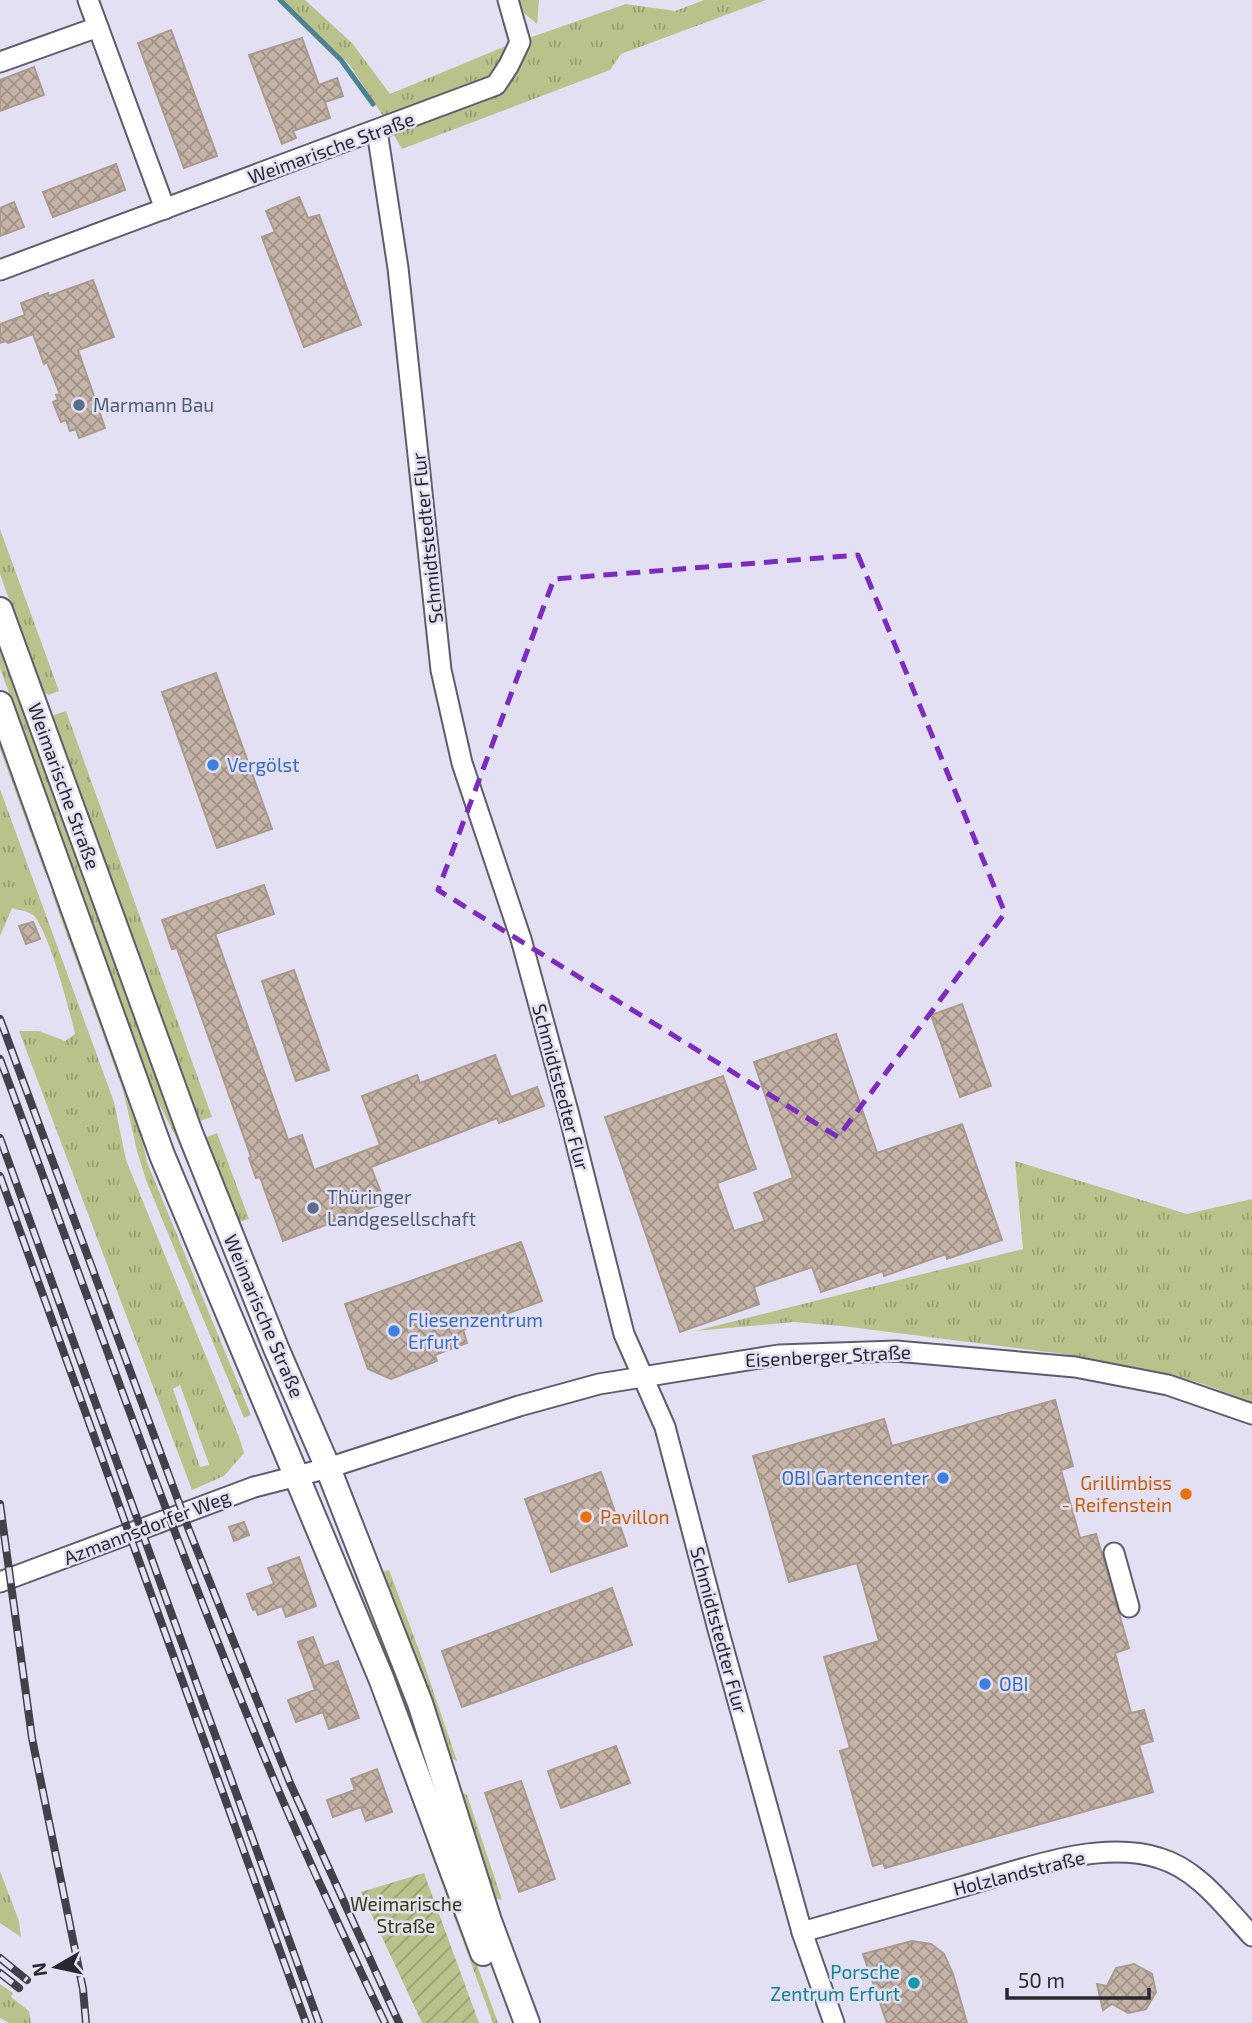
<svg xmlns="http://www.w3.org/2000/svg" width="1252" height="2023" font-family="'Exo 2',sans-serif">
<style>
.grass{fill:url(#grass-tufts);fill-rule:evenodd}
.garden{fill:url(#garden-furrows)}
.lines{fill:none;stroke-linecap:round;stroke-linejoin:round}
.stream{stroke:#4a8492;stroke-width:5}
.building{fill:url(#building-cross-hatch);stroke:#aa9a8d;stroke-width:2}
.minor-casing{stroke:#605c6d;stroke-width:23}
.major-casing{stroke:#605c6d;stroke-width:28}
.minor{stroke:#fff;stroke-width:19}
.major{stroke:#fff;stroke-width:24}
.rail-casing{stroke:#424049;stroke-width:8}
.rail{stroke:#e4e0f4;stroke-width:5;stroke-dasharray:16;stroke-linecap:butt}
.marked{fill:none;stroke:#7b2cbf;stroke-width:5;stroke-dasharray:14 9;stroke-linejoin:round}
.service-dot{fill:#5c6f8a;stroke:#e4e0f4;stroke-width:2.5}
.shop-dot{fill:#3f7fe0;stroke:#e4e0f4;stroke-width:2.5}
.food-dot{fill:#e8710a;stroke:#e4e0f4;stroke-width:2.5}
.culture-dot{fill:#0f9aa8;stroke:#e4e0f4;stroke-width:2.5}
.labels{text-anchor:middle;stroke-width:5;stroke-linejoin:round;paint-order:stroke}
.street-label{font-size:19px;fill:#29282f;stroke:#e4e0f4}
.service-label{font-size:19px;fill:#4e5e75;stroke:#e4e0f4;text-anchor:start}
.shop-label{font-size:19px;fill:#366cbe;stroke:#e4e0f4;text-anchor:start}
.food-label{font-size:19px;fill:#c56008;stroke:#e4e0f4;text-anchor:end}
.park-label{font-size:19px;fill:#373c09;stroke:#e4e0f4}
.culture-label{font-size:19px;fill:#0d838f;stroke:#e4e0f4;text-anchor:end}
</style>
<defs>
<pattern id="grass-tufts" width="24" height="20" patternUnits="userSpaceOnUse" patternTransform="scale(1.75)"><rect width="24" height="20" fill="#bac28b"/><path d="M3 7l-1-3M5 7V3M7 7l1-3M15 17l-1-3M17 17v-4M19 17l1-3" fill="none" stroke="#979e72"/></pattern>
<pattern id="garden-furrows" width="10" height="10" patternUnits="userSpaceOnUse" patternTransform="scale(1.75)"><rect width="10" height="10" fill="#bac28b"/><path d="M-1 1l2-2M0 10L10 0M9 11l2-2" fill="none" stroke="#979e72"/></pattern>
<pattern id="building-cross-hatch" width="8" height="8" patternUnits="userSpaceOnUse" patternTransform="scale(1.75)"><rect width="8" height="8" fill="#c4b3a6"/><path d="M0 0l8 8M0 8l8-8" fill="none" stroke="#9f9288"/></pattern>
</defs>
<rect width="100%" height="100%" fill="#e4e0f4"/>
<g class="grass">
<path d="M278,0H305L352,43L390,94L506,46L626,4L675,11L704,0H766L621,54L610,70L402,149L383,116L349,64Z"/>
<path d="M518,0H539L537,24L524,13Z"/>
<path d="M0,529L59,691L49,695L42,691L0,574Z"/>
<path d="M0,635L290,1403L287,1405L177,1139L151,1088L0,668Z"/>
<path d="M66,711L212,1117L197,1122L52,720L54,715Z"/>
<path d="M0,728L52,871L45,873L0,749Z"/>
<path d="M0,789L114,1102L126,1160L239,1437L244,1453L224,1476L192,1490L19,1031H39L65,1041L75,1034C70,1012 48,928 33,915C28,911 18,910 12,908L0,936ZM180,1385L209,1464V1465L200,1467L173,1389Z"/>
<path d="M58,889L136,1112L147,1162L251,1415L244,1418L146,1180L137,1151L123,1090L51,891Z"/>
<path d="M217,1133L249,1219L239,1222L231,1208L202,1139Z"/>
<path d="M1015,1161L1187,1214L1252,1199V1402L1203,1384L1157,1372L1064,1354L842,1326L794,1322L695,1331L1023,1249Z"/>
<path d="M348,1563L415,1720L435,1781L431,1783L344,1565Z"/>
<path d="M389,1570L422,1658L457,1761L447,1756L382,1572Z"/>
<path d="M458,1791L467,1795L502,1900L493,1898Z"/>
<path d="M427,1843L434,1846L498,2023H493Z"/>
<path d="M0,1871L19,1921L21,1937L0,1923Z"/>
<path d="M0,1984L13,1993L11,1997L29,2011L31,2023H9L0,2018Z"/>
</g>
<path class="garden" d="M424,1873L479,2023H422L361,1892Z"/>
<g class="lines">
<path class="stream" d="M280,0L341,60L373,104"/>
</g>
<g class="building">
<path d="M171,30L217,156L184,168L138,43Z"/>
<path d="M302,38L319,85L337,78L343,96L325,102L330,118L293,131L296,138L282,144L249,55Z"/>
<path d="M34,67L44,95L0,111V80Z"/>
<path d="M116,164L125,190L53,217L43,192Z"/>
<path d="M299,197L308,218L319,215L361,325L304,347L262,237L275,232L266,211Z"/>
<path d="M14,202L24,227L0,236V208Z"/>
<path d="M93,280L114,337L78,350L105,428L79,438L76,429L70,431L66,420L61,422L53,402L58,400L56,395L60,394L47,362L44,364L33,334L8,343L6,341L0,343V324L25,315L21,303L48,293L49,296Z"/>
<path d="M216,673L272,829L217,848L162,692Z"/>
<path d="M264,885L274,914L215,934L288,1140L302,1135L314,1170L380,1145L362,1096L417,1075L420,1083L495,1055L511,1097L537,1087L544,1106L499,1123L497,1118L371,1167L385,1203L283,1241L260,1177L256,1178L249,1158L251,1157L177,948L172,949L162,920Z"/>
<path d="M33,922L40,939L26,944L19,926Z"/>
<path d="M294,970L329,1070L296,1081L262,981Z"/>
<path d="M962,1004L991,1086L960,1097L931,1015Z"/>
<path d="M836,1034L877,1153L962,1124L1002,1240L947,1259L946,1254L884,1276L883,1271L821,1292L812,1267L754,1287L759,1304L680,1332L605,1117L723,1076L756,1169L717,1183L734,1231L765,1221L754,1193L793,1178L754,1062Z"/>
<path d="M521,1242L542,1301L463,1330L467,1343L435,1355L437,1361L391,1379L368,1369L345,1304Z"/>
<path d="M1055,1400L1073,1466L1061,1470L1080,1538L1096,1534L1129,1648L1115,1653L1131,1713L1144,1710L1153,1741L1139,1745L1153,1792L885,1868L883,1863L873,1866L840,1751L850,1748L824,1657L879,1641L857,1563L789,1582L753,1456L884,1419L892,1446Z"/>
<path d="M601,1472L627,1546L551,1572L525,1499Z"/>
<path d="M244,1522L249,1535L234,1541L229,1527Z"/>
<path d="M299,1557L316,1606L286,1617L282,1606L258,1615L256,1609L253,1610L247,1594L274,1584L268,1568Z"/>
<path d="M612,1588L632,1645L462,1707L442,1651Z"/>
<path d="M313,1637L324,1666L338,1661L359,1718L329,1729L323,1712L296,1722L288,1700L315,1690L298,1642Z"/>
<path d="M616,1746L630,1783L561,1808L548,1771Z"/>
<path d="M377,1769L392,1812L366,1821L361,1807L333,1817L327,1800L355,1790L351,1779Z"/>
<path d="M521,1781L555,1879L519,1892L485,1793Z"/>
<path d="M912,1941L931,1944L944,1954L953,1974L967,2023H887L863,1954Z"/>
<path d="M1134,1964L1152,1974L1156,1992L1146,2009L1128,2013L1112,2004L1103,2010L1097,1984L1107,1986L1116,1968Z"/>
</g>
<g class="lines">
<defs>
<g id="minor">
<path d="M88,0L165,209"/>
<path d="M0,62L98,27"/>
<path d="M377,131L398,268L441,670L462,763L521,939L569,1115L624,1334L665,1427L718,1629L802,1932L834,2023"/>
<path d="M0,270L496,85L509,65L520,42L508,0"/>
<path d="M1114,1553L1129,1607"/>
<path d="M0,1582L254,1487L328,1468L519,1406L599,1384L779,1355L896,1351L1075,1367L1168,1385L1252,1414"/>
<path d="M802,1932C855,1917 908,1902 961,1887C1021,1870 1098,1839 1159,1858C1198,1869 1226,1908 1252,1936"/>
</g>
<g id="major">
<path d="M0,610L190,1133L276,1348L328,1468L420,1703L489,1921L527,2023"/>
<path d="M0,704L162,1155L381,1678L483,1953"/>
</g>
</defs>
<use href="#minor" class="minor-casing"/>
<use href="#major" class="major-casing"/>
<use href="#minor" class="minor"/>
<use href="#major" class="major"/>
<defs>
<g id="rail">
<path d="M0,1019L189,1530L290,1783L399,2023"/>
<path d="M0,1059C90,1302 176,1548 277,1787C311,1867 348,1945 385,2023"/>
<path d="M0,1138L319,2023"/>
<path d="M0,1176L306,2023"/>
<path d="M0,1504L32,1738L83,1989L86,2023"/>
<path d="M0,1958L27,1980"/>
<path d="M0,1973L19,1988"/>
</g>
</defs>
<use href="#rail" class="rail-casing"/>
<use href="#rail" class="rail"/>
</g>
<path class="marked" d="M858,555L1005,913L838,1137L438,890L554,579Z"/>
<g class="service-dot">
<circle cx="79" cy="405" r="7"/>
<circle cx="313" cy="1208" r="7"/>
</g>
<g class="shop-dot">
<circle cx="213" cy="765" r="7"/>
<circle cx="394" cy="1331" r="7"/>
<circle cx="943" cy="1478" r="7"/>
<circle cx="985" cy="1684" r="7"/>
</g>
<g class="food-dot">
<circle cx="1186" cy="1494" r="7"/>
<circle cx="586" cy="1517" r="7"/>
</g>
<circle class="culture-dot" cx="914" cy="1983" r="7"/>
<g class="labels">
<g class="street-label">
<text transform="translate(331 148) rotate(-20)" y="7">Weimarische Straße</text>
<text transform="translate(427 538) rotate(-96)" y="7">Schmidtstedter Flur</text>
<text transform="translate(64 786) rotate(70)" y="7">Weimarische Straße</text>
<text transform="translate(561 1087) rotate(75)" y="7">Schmidtstedter Flur</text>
<text transform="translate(264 1316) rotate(67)" y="7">Weimarische Straße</text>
<text transform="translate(828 1356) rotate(-3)" y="7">Eisenberger Straße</text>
<text transform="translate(147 1527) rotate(-21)" y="7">Azmannsdorfer Weg</text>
<text transform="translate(719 1630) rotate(75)" y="7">Schmidtstedter Flur</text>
<text transform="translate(1019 1873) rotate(-14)" y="7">Holzlandstraße</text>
</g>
<g class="service-label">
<text x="93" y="412">Marmann Bau</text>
<text x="327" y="1204">Thüringer<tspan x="327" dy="22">Landgesellschaft</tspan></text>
</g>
<g class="shop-label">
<text x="227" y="772">Vergölst</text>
<text x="408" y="1327">Fliesenzentrum<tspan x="408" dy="22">Erfurt</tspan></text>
<text x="929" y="1485" text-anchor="end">OBI Gartencenter</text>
<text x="999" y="1691">OBI</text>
</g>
<g class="food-label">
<text x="1172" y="1490">Grillimbiss<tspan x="1172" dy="22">- Reifenstein</tspan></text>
<text x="600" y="1524" text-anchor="start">Pavillon</text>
</g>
<g class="park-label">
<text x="406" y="1911">Weimarische<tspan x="406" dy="22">Straße</tspan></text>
</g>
<g class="culture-label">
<text x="900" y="1979">Porsche<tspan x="900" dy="22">Zentrum Erfurt</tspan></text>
</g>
</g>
<g transform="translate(56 1967) rotate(261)" stroke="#e4e0f4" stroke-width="5" paint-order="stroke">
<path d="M0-5L12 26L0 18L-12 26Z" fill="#29282f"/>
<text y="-10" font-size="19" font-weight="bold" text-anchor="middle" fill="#29282f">N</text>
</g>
<path d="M1007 1988v10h142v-10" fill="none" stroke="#29282f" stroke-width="3.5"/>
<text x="1018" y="1988" font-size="21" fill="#29282f" stroke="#e4e0f4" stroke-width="5" paint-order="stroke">50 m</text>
</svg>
